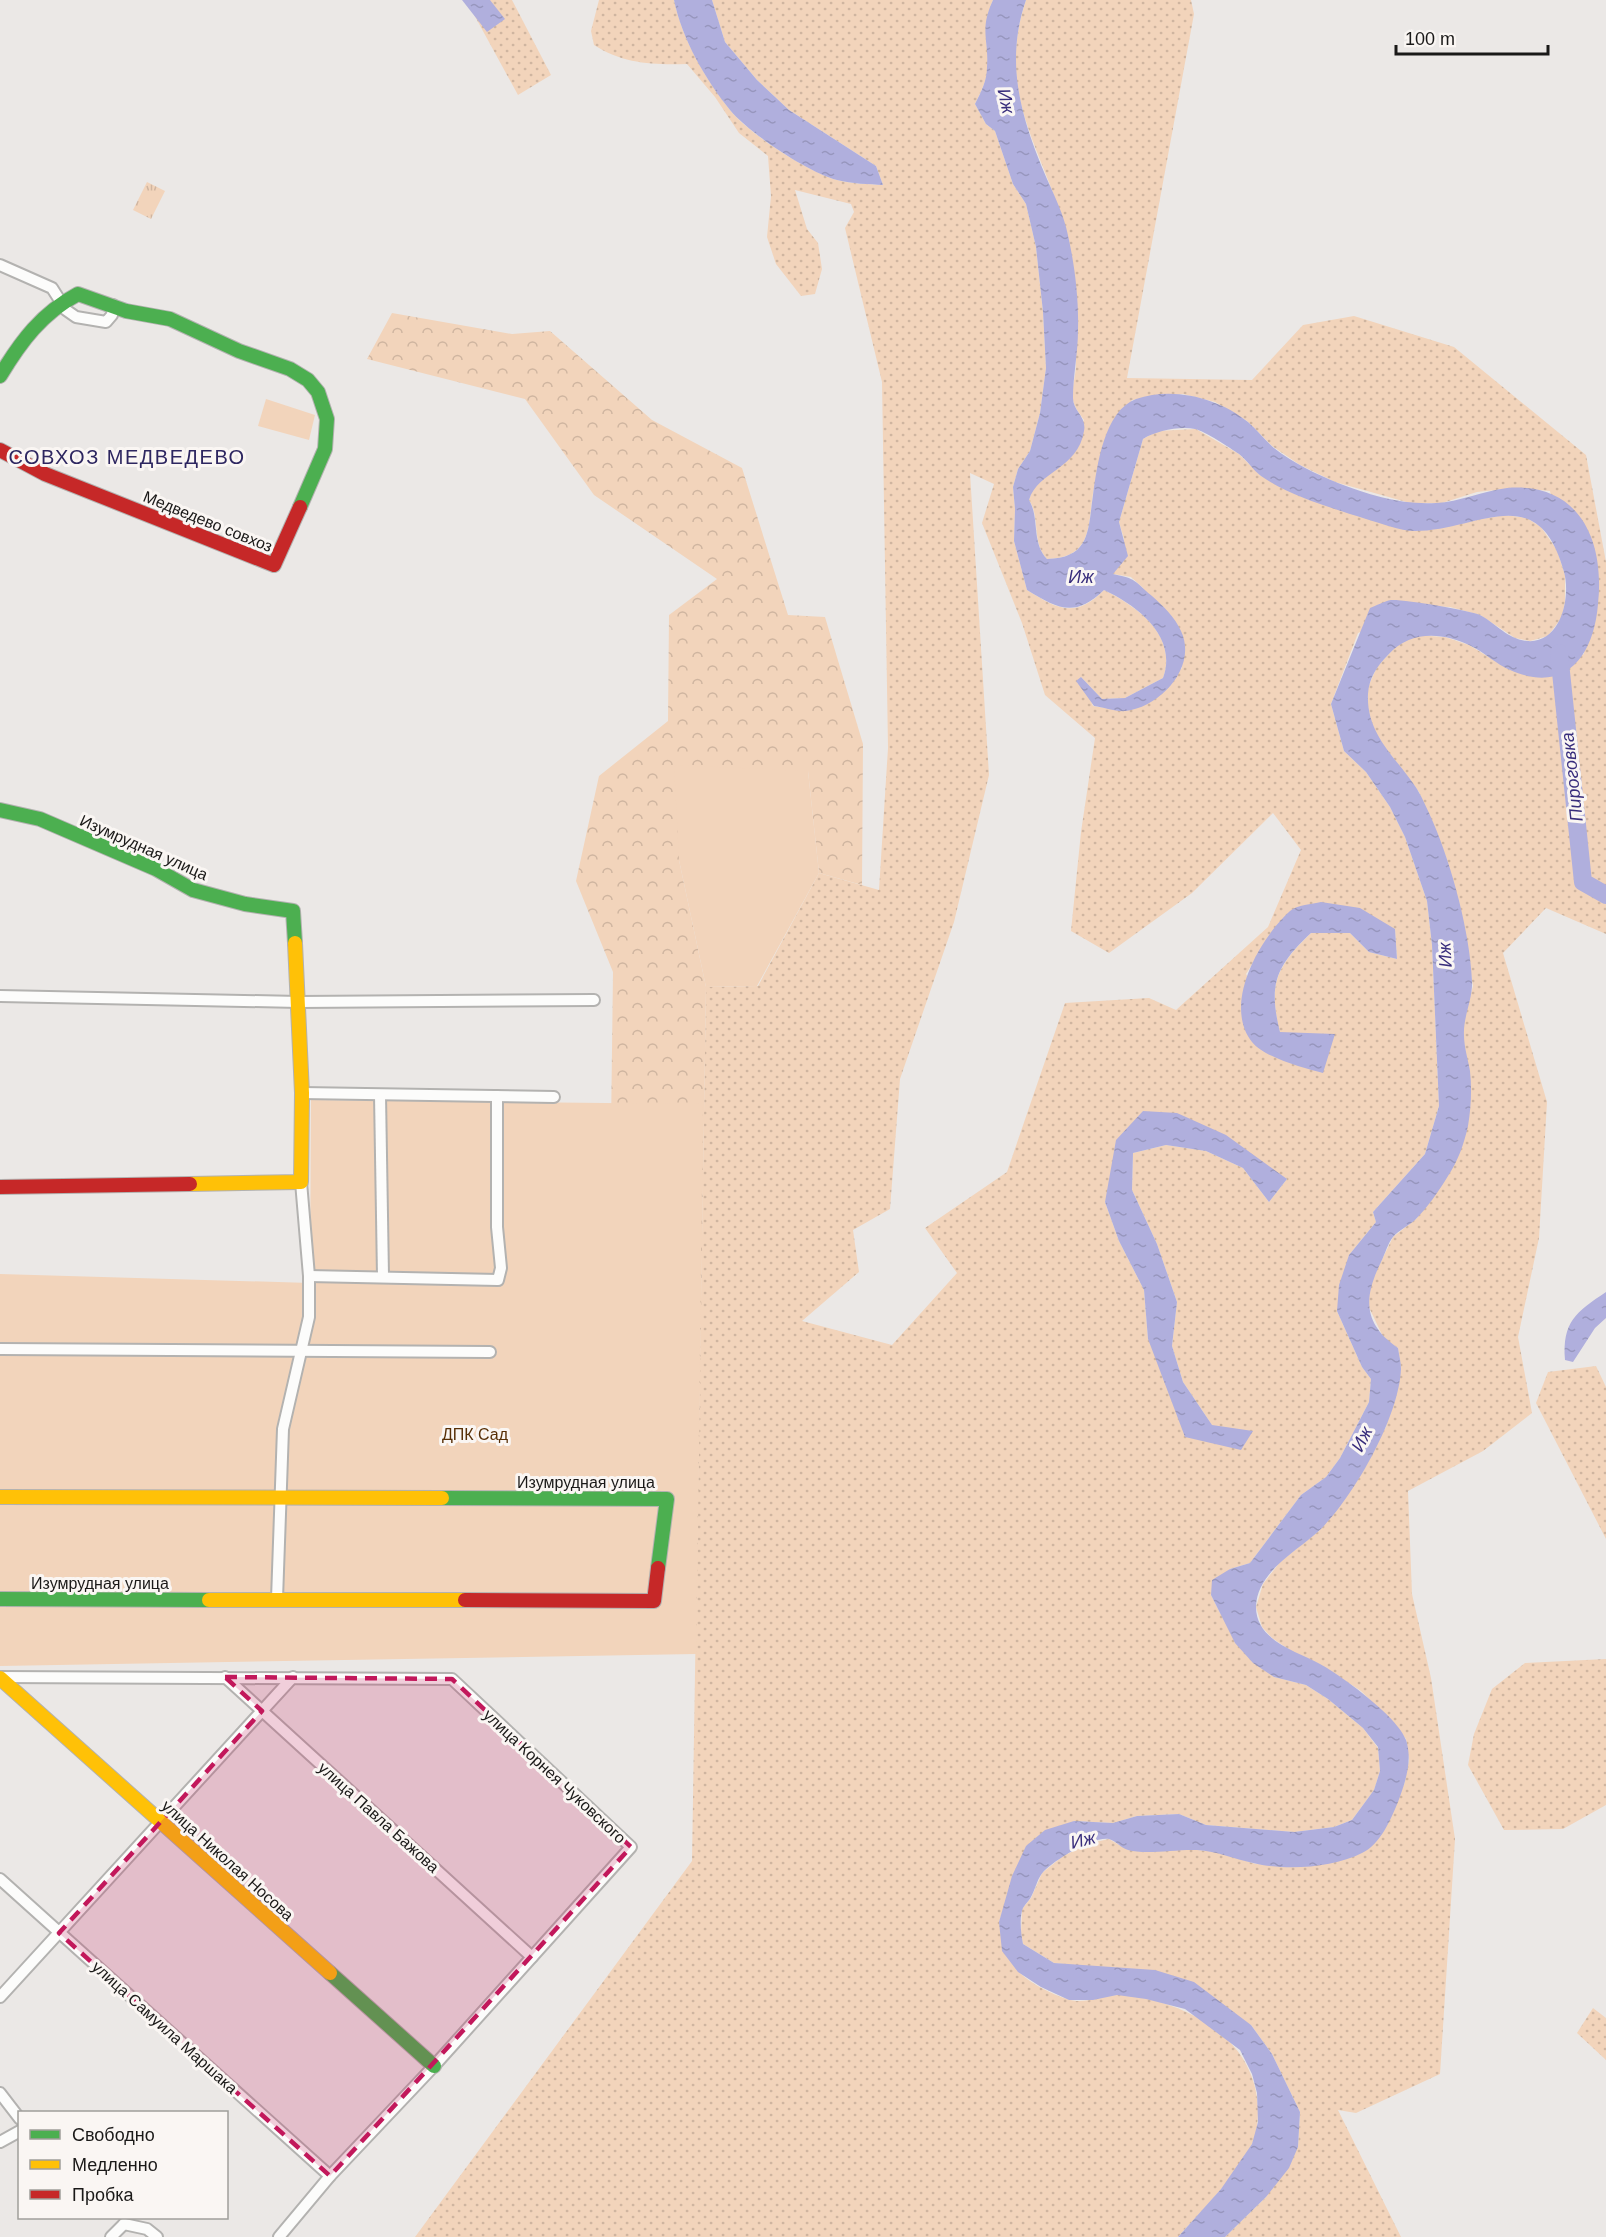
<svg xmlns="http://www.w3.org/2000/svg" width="1606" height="2237" font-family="Arial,sans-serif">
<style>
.grass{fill:url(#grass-dots);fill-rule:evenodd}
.forest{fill:url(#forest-crowns)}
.park{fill:url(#park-tufts)}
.garden{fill:#f2d4bb}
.water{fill:url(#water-ripples)}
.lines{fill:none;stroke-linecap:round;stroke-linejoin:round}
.river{stroke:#b0afdd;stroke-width:18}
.street-casing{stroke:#b3b2b0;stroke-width:14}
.fast-casing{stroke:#b3b2b0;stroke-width:16}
.slow-casing{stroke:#b3b2b0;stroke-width:16}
.jam-casing{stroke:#b3b2b0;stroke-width:16}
.street{stroke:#fcfcfb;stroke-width:10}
.fast{stroke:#4caf50;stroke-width:14}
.slow{stroke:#ffc107;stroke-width:14}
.jam{stroke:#c62828;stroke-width:14}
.marked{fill:#c2185b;fill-opacity:0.2;stroke:#c2185b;stroke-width:4.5;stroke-dasharray:12 8;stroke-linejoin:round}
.labels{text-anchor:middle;stroke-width:6;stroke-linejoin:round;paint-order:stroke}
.street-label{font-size:16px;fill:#1a1918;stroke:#faf6f3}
.park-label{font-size:16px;fill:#572f06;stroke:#faf6f3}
.water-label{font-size:18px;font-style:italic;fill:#382d7c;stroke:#faf6f3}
.quarter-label{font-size:20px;letter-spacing:1.5px;fill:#2d2660;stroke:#faf6f3}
</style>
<defs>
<pattern id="grass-dots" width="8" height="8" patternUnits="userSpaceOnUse" patternTransform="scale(1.5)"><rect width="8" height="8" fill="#f2d4bb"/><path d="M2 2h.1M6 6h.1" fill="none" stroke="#cfb5a0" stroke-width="1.8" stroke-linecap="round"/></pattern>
<pattern id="forest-crowns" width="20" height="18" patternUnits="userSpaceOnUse" patternTransform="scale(1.5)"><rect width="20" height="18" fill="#f2d4bb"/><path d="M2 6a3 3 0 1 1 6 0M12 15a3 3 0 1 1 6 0" fill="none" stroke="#cfb5a0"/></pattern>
<pattern id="park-tufts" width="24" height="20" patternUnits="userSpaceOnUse" patternTransform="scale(1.5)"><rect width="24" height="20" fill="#f2d4bb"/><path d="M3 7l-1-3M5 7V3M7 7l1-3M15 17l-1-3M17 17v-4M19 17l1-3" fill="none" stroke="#cfb5a0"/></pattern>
<pattern id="water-ripples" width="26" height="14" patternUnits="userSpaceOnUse" patternTransform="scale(1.5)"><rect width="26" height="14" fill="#b0afdd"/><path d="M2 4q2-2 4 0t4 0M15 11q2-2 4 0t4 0" fill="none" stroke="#9796bd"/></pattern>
</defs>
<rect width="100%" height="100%" fill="#ebe8e6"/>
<g class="grass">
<path d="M466,0H512L551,75L518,95Z"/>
<path d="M599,0H674C682,39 705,78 730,110C749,134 807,171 837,180C851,184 868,184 883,185L876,166L789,110L757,80L725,42L712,0H993C982,25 987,39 988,64C988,79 981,91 975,104L986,124L995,131L1013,184L1026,204L1036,247L1043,312L1046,368L1040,413L1030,451L1018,469L1013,487L1015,509L1014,541L1027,590C1056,608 1075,620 1104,590C1138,607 1178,636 1163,678L1125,698L1102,699L1081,677L1093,706L1124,711L1182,668L1143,588L1131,577L1113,574L1124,539L1119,522L1143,439L1157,431L1196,429L1239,454L1261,476L1414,531L1504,515L1527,518L1541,527L1557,550L1565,575V602L1562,617L1548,636L1530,641L1515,638L1480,615L1450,607L1428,606L1358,633L1331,704L1344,751L1366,772L1390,807L1405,837L1427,901L1432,945L1439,1106L1425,1154L1373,1212L1376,1222L1349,1255L1337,1311L1362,1367L1371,1379L1369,1402L1340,1458L1326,1477L1301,1495L1250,1563L1230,1569L1211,1595L1220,1613L1274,1677L1306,1685L1328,1699L1363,1728L1378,1748L1380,1771L1374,1790L1352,1820L1334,1827L1294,1832L1206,1825L1179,1814L1137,1816L1113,1823L1074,1821L1004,1907L999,1922C1003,1934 1011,1965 1020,1973C1031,1984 1052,1994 1067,1999C1083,2005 1101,1996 1117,1995C1126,1995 1139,1997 1148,1999C1204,2012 1256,2047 1258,2109C1258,2120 1257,2134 1252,2144C1234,2179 1204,2208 1178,2237H415L692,1861L706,987L758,986L819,873L879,890L888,748L882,382L845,228L854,212L851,204L795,190L807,229L818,243L822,269L815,294L801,296L776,264L767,237L771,196L768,156L739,133L715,97L687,64C654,65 623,64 594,45L591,31ZM970,473L994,484L982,523L1022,623L1045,695L1095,738L1081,832L1071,931L1109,953L1192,893L1273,813L1301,850L1268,927L1176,1010L1149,998L1065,1003L1007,1172L925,1228L957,1273L892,1345L802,1321L859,1272L853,1230L890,1209L900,1079L954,922L989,775ZM1292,910L1395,929L1397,959L1369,952L1350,933H1311C1276,967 1268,984 1280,1033L1246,974L1268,939ZM1143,1111L1287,1179L1269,1202L1243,1168L1206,1151L1166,1145L1133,1153L1132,1190L1157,1244L1177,1302L1172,1346L1183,1382L1212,1425L1148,1339L1144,1290L1119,1241L1105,1202Z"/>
<path d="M1026,0H1191L1194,14L1127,378L1252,380L1303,325L1354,316L1454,347L1586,455L1606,562V934L1546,908L1503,953L1547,1102L1539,1238L1518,1337L1532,1413L1483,1451L1408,1491L1412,1594L1431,1678L1455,1839L1440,2074L1356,2113L1338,2110L1401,2237H1225L1266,2197L1298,2147L1300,2112L1272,2054L1251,2025L1089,1967L1054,1963L1023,1944L1021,1935L1022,1909L1031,1898L1042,1873L1063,1856L1091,1843L1109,1839L1128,1850H1198L1217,1852L1256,1864L1295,1866L1404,1785L1409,1760L1406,1739L1391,1721L1361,1691L1319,1664L1291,1651L1272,1638L1262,1627L1256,1607L1263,1584L1280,1562L1320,1530L1386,1427L1401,1369L1398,1348L1384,1339L1366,1301L1370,1284L1393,1237L1417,1218L1470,1074L1463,1039L1464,1018L1473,986L1459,907L1446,857L1419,792L1377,737L1368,712V687L1377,667L1395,647L1415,635L1445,637L1469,645L1510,670L1584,654L1550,491L1514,488L1477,492L1442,503H1410L1335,482L1300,465L1272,446L1247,421L1215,402L1183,394L1132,400C1124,413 1109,428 1105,443C1100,459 1096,477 1093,493C1088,527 1092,558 1047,559C1031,542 1041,518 1029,500L1033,488L1046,477L1084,420C1080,414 1074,407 1073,400C1071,389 1076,376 1076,364C1076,327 1076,290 1070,255C1055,160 991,105 1026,0Z"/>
<path d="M1596,1366L1606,1387V1539L1536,1403L1548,1372Z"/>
<path d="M1606,1659V1805L1563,1829L1504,1830L1468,1765L1474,1734L1492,1689L1525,1663Z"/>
<path d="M1593,2008L1606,2018V2060L1577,2033Z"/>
</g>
<path class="forest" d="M392,313L512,334L550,331L652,420L742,468L788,615L825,617L863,744L862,885L819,873L808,771L679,860L706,987L696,1654L611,1128L613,972L576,881L599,776L668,721L669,615L717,579L594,495L525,399L367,359Z"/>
<path class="park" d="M147,182L165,191L151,219L133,210Z"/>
<g class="garden">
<path d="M266,399L315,415L309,440L258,426Z"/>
<path d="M674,765L808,771L819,873L757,986L706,987L679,860Z"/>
<path d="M311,1100L703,1104L696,1654L0,1666V1274L310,1283Z"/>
</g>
<g class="water">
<path d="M462,0H490L505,19L487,32Z"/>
<path d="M674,0H712L725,42L757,80L789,110L876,166L883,185C869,184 852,184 837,180C808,172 750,134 730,110C705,79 682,39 674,0Z"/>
<path d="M993,0H1026C1005,61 1020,114 1044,172C1051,189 1061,208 1066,227C1074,259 1079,297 1078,330C1078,353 1073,376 1073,398C1073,411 1087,417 1084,431C1078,469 1038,471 1029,500C1040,518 1031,542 1047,559C1091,558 1088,529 1093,495C1097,466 1104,411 1136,399C1173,386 1219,398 1248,422C1257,430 1265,440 1274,448C1293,463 1316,474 1338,483C1369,495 1402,505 1436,503C1459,502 1483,491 1507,488C1579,482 1605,540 1598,604C1594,655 1566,695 1510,670C1496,664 1485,653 1471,646C1443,632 1410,630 1388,655C1377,666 1369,678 1368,694C1366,735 1397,758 1417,789C1423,799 1428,811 1433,822C1452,866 1470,933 1472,981C1473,999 1463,1017 1464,1035C1464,1047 1468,1059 1470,1071C1472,1089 1471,1108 1468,1126C1464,1144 1458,1161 1448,1176C1439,1191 1427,1208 1415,1220C1408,1226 1399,1230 1393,1237C1388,1243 1385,1254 1381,1262C1364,1297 1362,1323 1398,1348C1399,1355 1401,1362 1401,1369C1399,1417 1355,1494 1322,1528C1300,1550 1257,1570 1256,1607C1256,1641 1297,1651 1320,1664C1342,1676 1398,1717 1406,1740C1413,1761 1405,1783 1398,1802C1391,1819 1380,1845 1362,1853C1332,1868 1286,1871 1253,1863C1234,1859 1217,1851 1197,1850C1177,1849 1146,1855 1128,1850C1121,1848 1116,1841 1109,1839C1093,1836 1055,1860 1044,1871C1038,1877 1036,1887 1032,1895C1030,1900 1026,1903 1023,1908C1019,1917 1021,1934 1023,1944L1054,1963L1155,1970L1194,1982L1251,2025L1272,2054L1300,2112L1298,2147L1289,2168L1266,2197L1225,2237H1178L1221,2189L1252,2144L1258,2122L1257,2093L1252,2074L1240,2050L1185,2009L1146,1999L1117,1995L1093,2000H1069L1041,1987L1018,1972L1002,1951L999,1922L1012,1876L1026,1846L1045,1830L1074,1821L1113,1823L1137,1816L1179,1814L1206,1825L1294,1832L1334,1827L1352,1820L1374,1790L1380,1771L1378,1747L1363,1728L1328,1699L1306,1685L1274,1677L1253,1663L1235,1643L1211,1595L1212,1580L1230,1569L1250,1563L1301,1495L1326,1477L1340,1458L1369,1402L1371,1379L1362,1367L1337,1311L1339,1285L1349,1255L1376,1222L1373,1212L1425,1154L1439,1106L1432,945L1427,901L1405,837L1390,807L1366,772L1344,751L1331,704L1370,608C1376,606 1384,601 1391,600C1403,599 1469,610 1480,615C1497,624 1507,639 1527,641C1561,644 1571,597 1564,572C1538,477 1478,531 1415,531C1400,531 1380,523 1366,519C1332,508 1291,497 1261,476C1253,470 1247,460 1239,454C1230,448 1205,431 1195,429C1179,426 1156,431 1143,439L1119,522L1128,556L1113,574C1137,579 1133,580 1152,596C1163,606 1175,617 1181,631C1198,667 1160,707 1126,711C1116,712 1103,707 1094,706L1076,681L1081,677L1102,699L1125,698L1163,678C1178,637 1138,606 1104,590C1074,619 1057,608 1027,590L1014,541L1015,509L1013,487L1018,469L1030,451L1040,413L1046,368L1043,312L1036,247L1026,204L1013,184L995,131L986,124L975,104C981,92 987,81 987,67C989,40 979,30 993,0Z"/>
<path d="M1321,902L1360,908L1395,929L1397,959L1369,952L1350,933H1311C1276,966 1268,984 1280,1032L1335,1034L1323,1073C1304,1068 1265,1058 1252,1042C1222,1004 1260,938 1290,911C1297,905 1312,904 1321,902Z"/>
<path d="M1143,1111L1177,1113L1226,1135L1287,1179L1269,1202L1243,1168L1206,1151L1166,1145L1133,1153L1132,1190L1157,1244L1177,1302L1172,1346L1183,1382L1212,1425L1253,1431L1241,1450L1185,1437L1148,1339L1144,1290L1119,1241L1105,1202L1116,1140Z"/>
<path d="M1606,1292V1318L1595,1328L1573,1362L1565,1360C1562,1322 1576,1312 1606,1292Z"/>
</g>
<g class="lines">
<path class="river" d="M1559,653L1583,882L1606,895"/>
<defs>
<g id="street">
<path d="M0,265L52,288L66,310L76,317L106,322L112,315L113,305"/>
<path d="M0,996L299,1002L594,1000"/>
<path d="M302,1093L554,1097"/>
<path d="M380,1095L383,1276"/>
<path d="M309,1276L498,1280L501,1268L497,1227V1096"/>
<path d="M0,1349L490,1352"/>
<path d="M277,1599L283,1429L309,1317V1276L301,1182"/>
<path d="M0,1677L452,1679L631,1847L434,2066L330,2176L279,2237"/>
<path d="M225,1677L532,1957"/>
<path d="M0,1879L330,2176"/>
<path d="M0,1997L293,1677"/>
<path d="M0,2093L20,2119"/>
<path d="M0,2142L20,2131"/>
<path d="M124,2224L147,2229L157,2237"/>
<path d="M111,2237L124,2224"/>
</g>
<g id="fast">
<path d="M0,376C21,341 42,313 78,294L126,311L170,319L239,351L290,369L308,380L318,392L327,419L325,449L300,507"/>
<path d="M0,810L40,819L156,869L193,890L245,904L293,911L295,943"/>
<path d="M442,1498L667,1499L658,1568"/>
<path d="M0,1599L209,1600"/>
<path d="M330,1973L434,2066"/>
</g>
<g id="slow">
<path d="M190,1184L301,1182L302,1093L295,943"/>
<path d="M0,1497L442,1498"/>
<path d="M209,1600H465"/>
<path d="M0,1678L330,1973"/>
</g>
<g id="jam">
<path d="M0,450L45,474L274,565L300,507"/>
<path d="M0,1187L190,1184"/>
<path d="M465,1600L654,1601L658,1568"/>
</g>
</defs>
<use href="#street" class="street-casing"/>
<use href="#fast" class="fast-casing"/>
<use href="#slow" class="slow-casing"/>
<use href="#jam" class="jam-casing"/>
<use href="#street" class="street"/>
<use href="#fast" class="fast"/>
<use href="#slow" class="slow"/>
<use href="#jam" class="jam"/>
</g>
<path class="marked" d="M225,1677L452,1679L631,1847L330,2176L59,1933L262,1711Z"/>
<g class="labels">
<g class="street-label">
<text transform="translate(208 521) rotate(22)" y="6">Медведево совхоз</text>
<text transform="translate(144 847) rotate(24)" y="6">Изумрудная улица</text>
<text x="586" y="1488">Изумрудная улица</text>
<text x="100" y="1589">Изумрудная улица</text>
<text transform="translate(555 1776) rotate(43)" y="6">улица Корнея Чуковского</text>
<text transform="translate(379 1817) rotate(42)" y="6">улица Павла Бажова</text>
<text transform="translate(228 1860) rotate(42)" y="6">улица Николая Носова</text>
<text transform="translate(165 2027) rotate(42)" y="6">улица Самуила Маршака</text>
</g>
<g class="park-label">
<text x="475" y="1440">ДПК Сад</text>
</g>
<g class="water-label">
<text transform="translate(1006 101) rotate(78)" y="6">Иж</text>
<text x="1081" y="583">Иж</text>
<text transform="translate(1572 777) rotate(-96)" y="6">Пироговка</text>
<text transform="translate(1445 955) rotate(-93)" y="6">Иж</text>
<text transform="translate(1362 1439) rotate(-64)" y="6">Иж</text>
<text transform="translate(1083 1840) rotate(-13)" y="6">Иж</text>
</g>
<g class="quarter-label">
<text x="127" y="464">СОВХОЗ МЕДВЕДЕВО</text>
</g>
</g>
<rect x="18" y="2111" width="210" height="108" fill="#faf6f3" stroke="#a09e9b" stroke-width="1.5"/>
<rect x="30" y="2130" width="30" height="9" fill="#4caf50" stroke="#a09e9b" stroke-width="1.5"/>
<text x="72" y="2141" font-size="18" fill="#1a1918">Свободно</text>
<rect x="30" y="2160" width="30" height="9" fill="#ffc107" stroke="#a09e9b" stroke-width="1.5"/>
<text x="72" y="2171" font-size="18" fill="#1a1918">Медленно</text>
<rect x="30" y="2190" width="30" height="9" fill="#c62828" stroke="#a09e9b" stroke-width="1.5"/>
<text x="72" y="2201" font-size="18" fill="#1a1918">Пробка</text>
<path d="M1396 45v9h152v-9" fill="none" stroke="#1a1918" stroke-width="3"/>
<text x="1405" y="45" font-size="18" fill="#1a1918" stroke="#faf6f3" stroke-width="4.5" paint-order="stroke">100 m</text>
</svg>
